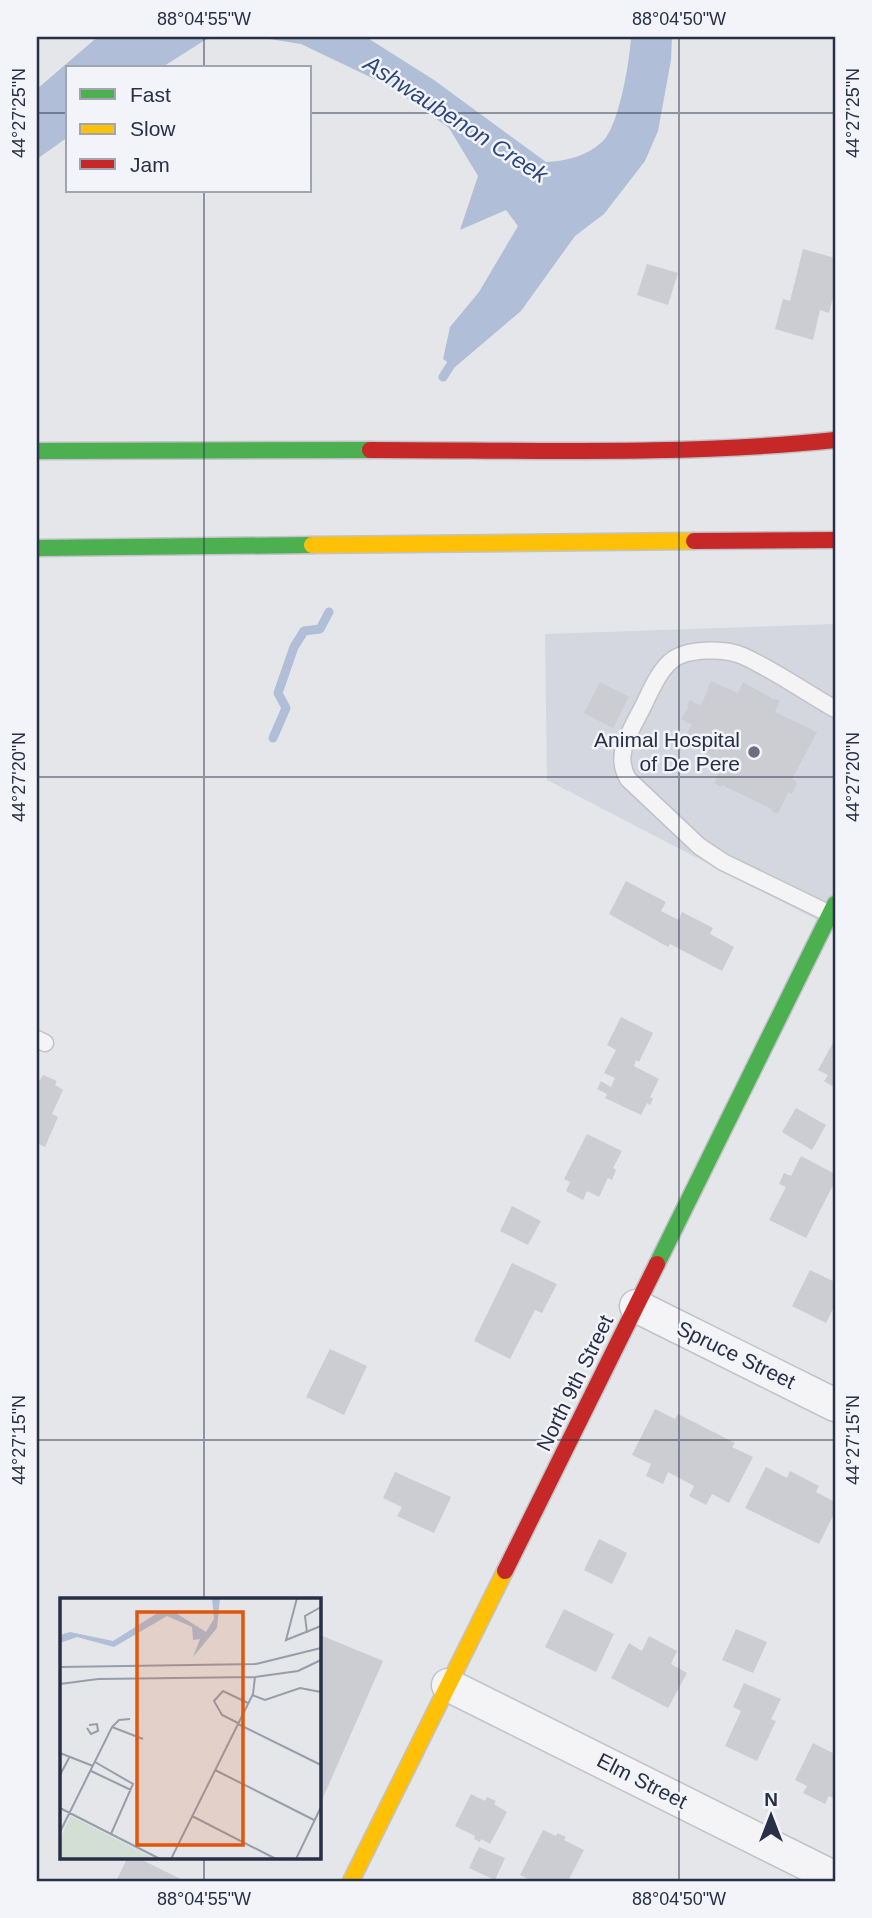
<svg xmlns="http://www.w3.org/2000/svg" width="872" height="1918" font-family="Arial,sans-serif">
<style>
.built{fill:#d4d7df}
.water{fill:#b0bed7}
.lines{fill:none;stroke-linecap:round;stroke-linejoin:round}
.stream{stroke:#b0bed7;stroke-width:9}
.building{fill:#cbcdd2}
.lane-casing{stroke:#c1c3c8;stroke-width:19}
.street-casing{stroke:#c1c3c8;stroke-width:35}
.fast-casing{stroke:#c1c3c8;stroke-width:19}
.slow-casing{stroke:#c1c3c8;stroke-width:19}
.jam-casing{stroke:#c1c3c8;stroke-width:19}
.lane{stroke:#f4f4f6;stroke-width:16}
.street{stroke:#f4f4f6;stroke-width:32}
.fast{stroke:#4caf50;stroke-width:16}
.slow{stroke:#ffc107;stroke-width:16}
.jam{stroke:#c62828;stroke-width:16}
.ticks{fill:none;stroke:#282f46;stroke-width:2;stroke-opacity:0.45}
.poi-dot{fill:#6a6f7f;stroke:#f2f4f9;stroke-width:2.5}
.labels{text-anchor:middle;stroke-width:5;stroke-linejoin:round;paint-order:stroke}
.poi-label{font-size:21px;fill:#282f46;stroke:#f2f4f9;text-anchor:end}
.street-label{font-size:21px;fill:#282f46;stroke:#f2f4f9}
.water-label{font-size:23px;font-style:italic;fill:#2e487e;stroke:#f2f4f9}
.inset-road{fill:none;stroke:#999da8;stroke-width:2}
.view{fill:#de570f;fill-opacity:0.15;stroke:#de570f;stroke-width:3.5}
.inset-edge{fill:none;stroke:#282f46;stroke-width:3.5}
.neatline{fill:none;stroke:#282f46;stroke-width:2.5}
.ticks-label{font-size:18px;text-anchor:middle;fill:#282f46}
</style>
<rect width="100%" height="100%" fill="#e4e6ea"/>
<path class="built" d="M835,624V904L825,924L547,780L545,634Z"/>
<g class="water">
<path d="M101,37H217L205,40L161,68H68V137L37,159V89L94,40Z"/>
<path d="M257,37H366L434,80L546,162C566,161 587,156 602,142C619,128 630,59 631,37H672L671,60L658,131L645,161L604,214L575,236L521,311L455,367L443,359L450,327L479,292L518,226L506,210L460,230L478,176L449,128L391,87L301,44Z"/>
</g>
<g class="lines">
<g class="stream">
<path d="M443,377L457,355"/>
<path d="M273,738L286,708L278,693L294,647L304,631L320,629L329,612"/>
</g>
</g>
<g class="building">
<path d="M803,249L835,258V289L829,313L820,310L813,340L775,329L783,299L790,301Z"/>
<path d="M647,264L678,273L668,305L637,295Z"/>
<path d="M711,681L738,693L743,682L773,699L780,700L775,712L817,732L792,779L797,782L792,794L788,792L778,814L771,811L772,809L722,785L721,787L714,783L724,762L681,742L692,725L681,719L689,707L687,706L690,700L701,706Z"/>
<path d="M600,682L629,697L613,728L584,713Z"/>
<path d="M626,881L666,902L661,911L679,920L682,912L713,928L710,934L734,947L722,971L670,944L668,947L609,914Z"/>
<path d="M621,1017L653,1033L639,1062L636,1060L634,1066L659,1079L650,1097L653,1099L650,1105L647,1103L641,1115L605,1098L607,1094L597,1089L601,1081L611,1087L615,1078L604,1073L616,1050L607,1045Z"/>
<path d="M835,1039V1088L824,1081L828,1075L818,1070Z"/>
<path d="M43,1075L57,1081L55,1085L63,1090L52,1114L58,1117L45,1147L37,1143V1078L40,1080Z"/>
<path d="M796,1108L826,1125L812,1150L782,1132Z"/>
<path d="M587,1134L622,1151L613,1168L616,1170L612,1180L608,1178L599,1197L587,1191L583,1200L566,1191L570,1182L564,1179Z"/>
<path d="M801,1156L835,1174V1181L806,1238L769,1220L786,1187L779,1184L784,1173L791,1176Z"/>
<path d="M512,1206L541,1221L528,1245L500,1231Z"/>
<path d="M512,1263L557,1284L542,1313L535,1310L510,1359L474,1341Z"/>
<path d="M810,1270L835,1282V1305L826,1323L792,1306Z"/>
<path d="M330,1349L367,1366L344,1415L306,1397Z"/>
<path d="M655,1409L675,1419L678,1414L735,1443L732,1447L753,1457L729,1503L712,1494L706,1505L689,1496L694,1486L668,1472L663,1484L646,1476L651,1464L632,1455Z"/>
<path d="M766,1467L787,1478L790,1471L819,1486L816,1492L835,1502V1512L819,1544L745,1508Z"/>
<path d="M395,1472L451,1497L434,1533L397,1516L402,1507L383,1498Z"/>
<path d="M599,1539L627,1553L612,1584L584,1570Z"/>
<path d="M564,1609L614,1634L596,1672L545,1647Z"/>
<path d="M736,1629L767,1642L753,1673L722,1660Z"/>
<path d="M318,1634L383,1661L318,1809Z"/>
<path d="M649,1636L677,1651L671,1664L687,1673L668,1708L611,1678L629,1643L642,1651Z"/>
<path d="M744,1683L781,1699L771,1719L776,1721L757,1761L725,1746L741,1711L733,1707Z"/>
<path d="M813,1743L835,1754V1799L829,1796L825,1804L803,1793L807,1786L795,1780Z"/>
<path d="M471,1794L485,1801L487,1797L496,1801L494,1804L507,1812L490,1844L481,1839L480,1842L474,1839L475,1836L455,1826Z"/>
<path d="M543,1830L556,1836L557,1833L566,1837L564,1840L584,1850L568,1881H533L520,1875Z"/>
<path d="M479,1847L505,1858L495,1880L469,1868Z"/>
<path d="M128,1857H136L185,1881H116Z"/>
</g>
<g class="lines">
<defs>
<g id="lane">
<path d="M830,914L723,862L699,846L628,779C615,757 627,737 638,716C648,698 656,674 671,661C686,648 725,648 743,656C774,670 805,692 835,709"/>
<path d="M37,1039L45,1043"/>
</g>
<g id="street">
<path d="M636,1306L835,1405"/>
<path d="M448,1685L835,1878"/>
</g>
<g id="fast">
<path d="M37,451L370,450"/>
<path d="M37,548L312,545"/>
<path d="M657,1264L835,904"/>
</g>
<g id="slow">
<path d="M312,545L694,541"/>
<path d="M351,1881L505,1571"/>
</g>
<g id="jam">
<path d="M370,450C523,450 682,456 835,440"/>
<path d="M694,541L835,540"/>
<path d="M505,1571L657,1264"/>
</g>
</defs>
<use href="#lane" class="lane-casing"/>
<use href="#street" class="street-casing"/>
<use href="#fast" class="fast-casing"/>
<use href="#slow" class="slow-casing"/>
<use href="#jam" class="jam-casing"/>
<use href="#lane" class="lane"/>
<use href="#street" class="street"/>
<use href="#fast" class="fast"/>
<use href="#slow" class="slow"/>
<use href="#jam" class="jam"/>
</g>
<path class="ticks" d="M204,37V68M679,37V1881M37,113H68M310,113H835M204,191V1600M37,777H835M37,1440H835M204,1857V1881"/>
<circle class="poi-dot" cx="754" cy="752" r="7"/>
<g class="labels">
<g class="poi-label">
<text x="740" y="747">Animal Hospital<tspan x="740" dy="24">of De Pere</tspan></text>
</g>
<g class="street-label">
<text transform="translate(736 1355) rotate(26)" y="7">Spruce Street</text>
<text transform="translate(575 1383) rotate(-64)" y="7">North 9th Street</text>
<text transform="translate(642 1781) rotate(27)" y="7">Elm Street</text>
</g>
<g class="water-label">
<text transform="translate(456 119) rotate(33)" y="8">Ashwaubenon Creek</text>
</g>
</g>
<g transform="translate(60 1598)">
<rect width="261" height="261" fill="#e4e6ea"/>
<path d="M11,218L95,261H0V240Z" fill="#d3ded4"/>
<path d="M152,0H160L157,30L133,59L140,41L133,42L132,29L107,18L54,49L17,39L0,45V37L10,34L53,43L99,14L116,15L146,34L154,21Z" fill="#b0bed7"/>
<path class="inset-road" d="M237,0L226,42L261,28M247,35L245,18L261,9M196,66L261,50M0,69L196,66M195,79L238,73L261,62M0,86L38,81L195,79M192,97L205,102L240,90L261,94M178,125L162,117L154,103L163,93L188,105M178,126L261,167M52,129L83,141M27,130L31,136L38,133L37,126L29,127M0,155L33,168M35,164L73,186L51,236M155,172L254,222M31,173L71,192M0,177L10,158M0,210L100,261M132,218L216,261M0,234L52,129L59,122L70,121M111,261L193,96L195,79M236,261L261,209"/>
<path class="view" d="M77,14H183V247H77Z"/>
<rect width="261" height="261" class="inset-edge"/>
</g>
<rect width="872" height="1918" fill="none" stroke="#f2f4f9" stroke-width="77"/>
<rect x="66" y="66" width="245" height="126" fill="#f2f4f9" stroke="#a1a5b1" stroke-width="2"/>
<rect x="80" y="89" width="35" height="10" fill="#4caf50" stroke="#a1a5b1" stroke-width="2"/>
<text x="130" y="102" font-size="21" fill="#282f46">Fast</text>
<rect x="80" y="124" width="35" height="10" fill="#ffc107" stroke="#a1a5b1" stroke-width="2"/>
<text x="130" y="136" font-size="21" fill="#282f46">Slow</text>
<rect x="80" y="159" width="35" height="10" fill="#c62828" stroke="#a1a5b1" stroke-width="2"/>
<text x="130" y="172" font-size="21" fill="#282f46">Jam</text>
<g transform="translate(771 1816)" stroke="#f2f4f9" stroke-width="5" paint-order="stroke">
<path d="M0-5L12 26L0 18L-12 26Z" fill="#282f46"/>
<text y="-10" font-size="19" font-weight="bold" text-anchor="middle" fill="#282f46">N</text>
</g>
<rect x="38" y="38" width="796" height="1842" class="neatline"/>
<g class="ticks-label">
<text x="204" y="25">88°04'55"W</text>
<text x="679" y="25">88°04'50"W</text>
<text transform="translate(19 113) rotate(-90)" y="6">44°27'25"N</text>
<text transform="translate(853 113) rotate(-90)" y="6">44°27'25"N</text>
<text transform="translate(19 777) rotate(-90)" y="6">44°27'20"N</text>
<text transform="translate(853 777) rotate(-90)" y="6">44°27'20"N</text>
<text transform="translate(19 1440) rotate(-90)" y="6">44°27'15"N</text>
<text transform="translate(853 1440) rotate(-90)" y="6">44°27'15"N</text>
<text x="204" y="1905">88°04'55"W</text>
<text x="679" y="1905">88°04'50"W</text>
</g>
</svg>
